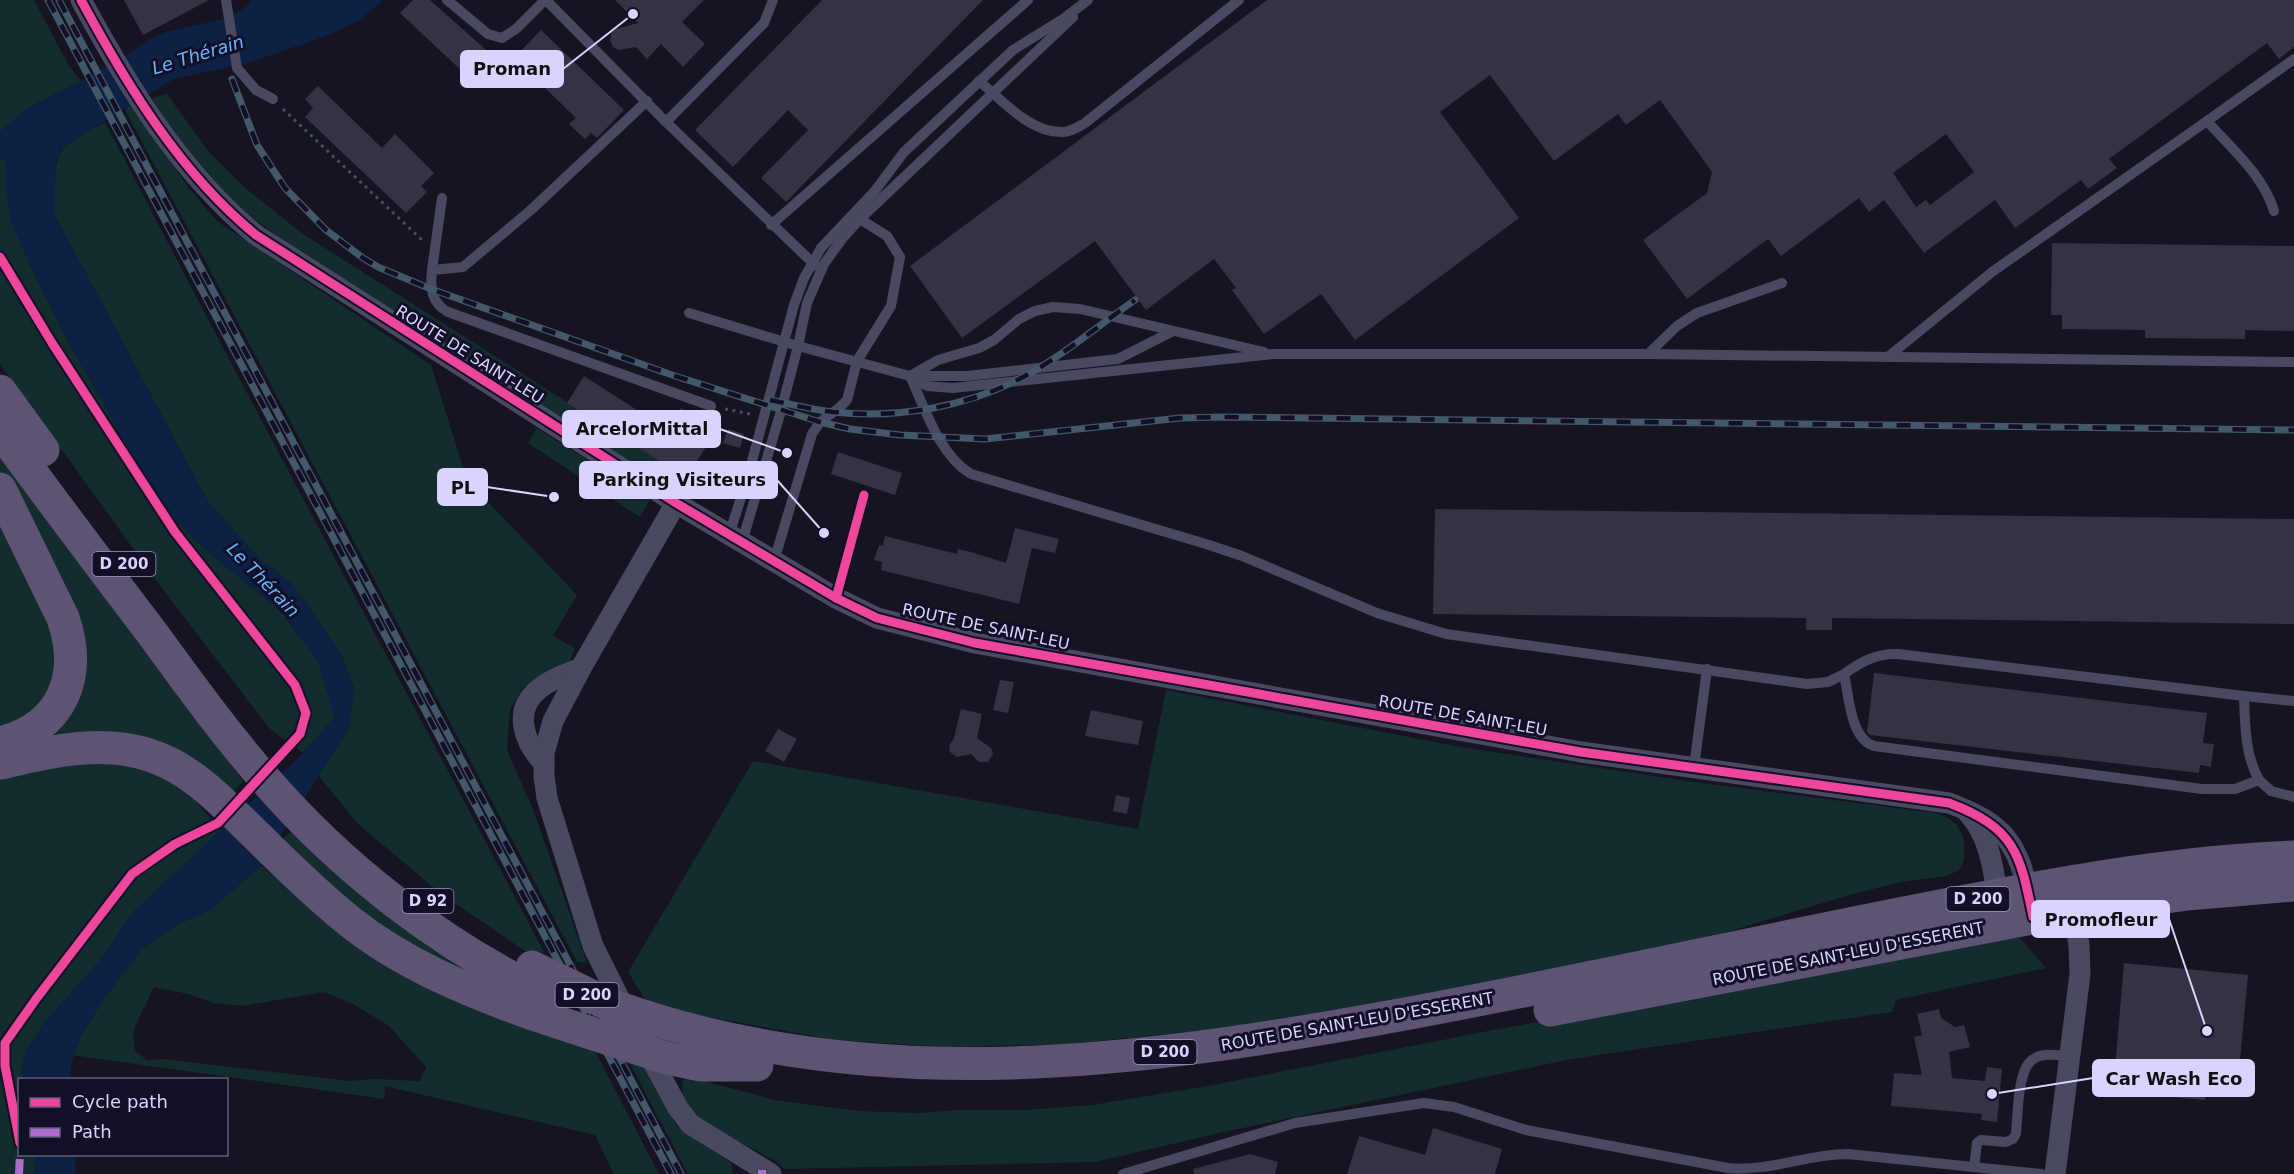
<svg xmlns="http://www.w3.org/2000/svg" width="2294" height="1174" font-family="'DejaVu Sans',sans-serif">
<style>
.green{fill:#132c2d;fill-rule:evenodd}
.water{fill:#0d2144}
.building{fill:#343243;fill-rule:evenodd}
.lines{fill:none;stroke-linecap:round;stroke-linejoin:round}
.path{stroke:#44505f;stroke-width:3;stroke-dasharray:3 4.5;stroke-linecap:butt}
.lane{stroke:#4a4962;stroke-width:10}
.street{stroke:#4a4962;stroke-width:21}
.primary{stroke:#5e5373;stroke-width:33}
.rail-casing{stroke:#43596b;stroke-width:7}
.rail{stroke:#130f26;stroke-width:4.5;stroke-dasharray:14;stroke-linecap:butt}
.primary-bridge{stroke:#5e5373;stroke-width:33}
.quiet{stroke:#b06ccc;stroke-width:8;stroke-dasharray:15 8;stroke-linecap:butt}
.cycleway-casing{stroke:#130f26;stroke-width:13}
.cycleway{stroke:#ed469a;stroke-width:9}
.labels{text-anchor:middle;stroke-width:6;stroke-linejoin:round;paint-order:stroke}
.shield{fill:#130f26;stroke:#9e99be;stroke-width:1.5}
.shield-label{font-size:15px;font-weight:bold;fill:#d9d4ff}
.street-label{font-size:16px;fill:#d9d4ff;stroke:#130f26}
.water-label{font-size:18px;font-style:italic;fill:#62b6ff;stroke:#130f26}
.leader{fill:none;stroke:#d9d4ff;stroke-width:2}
.callout-dot{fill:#d9d4ff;stroke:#130f26;stroke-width:2}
.callout{fill:#d9d4ff;stroke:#d9d4ff;stroke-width:2}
.callout-label{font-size:18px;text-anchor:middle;font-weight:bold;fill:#111}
</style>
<rect width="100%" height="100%" fill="#161421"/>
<g class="green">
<path d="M0,0H34L69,66L81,81L26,109L0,132Z"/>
<path d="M167,94L209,152L244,187L303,234L686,478L676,494L289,245C230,202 187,164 152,98Z"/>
<path d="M131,104L188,187L217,221L431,365L467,480L577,595L553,636L575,648L570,661L523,688L510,709L507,750L533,809L587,963L577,962L125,110Z"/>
<path d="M105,122C249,400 398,675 544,952L525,951L440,893L358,824L318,775L349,728L354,688L341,654L293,585L259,558L208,502L54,214C55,197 52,164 62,150C69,140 94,128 105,122Z"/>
<path d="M5,158L29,263L70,345L112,418L131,457L165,510L197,542L282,613L318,661L335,717L303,753L269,728L155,579L0,364V159Z"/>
<path d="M537,428L650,500L640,517L528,443Z"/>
<path d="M0,451L159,670L243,781L233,791L214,778L23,749L75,690L0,474Z"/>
<path d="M0,511L60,651L47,698L29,715L0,731Z"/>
<path d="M1166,690L1461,747L1687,781L1935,813L1947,817L1957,825L1964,839V861L1959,870L1947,876L1901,882L1849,895L1701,940L1418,996L1217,1029L1068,1044L948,1047L835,1040L649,1006L628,972L753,761L1138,829Z"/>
<path d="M121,757L186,789L221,831L134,911L98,963L44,1023L26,1051L21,1071L23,1079L20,1080V1154L35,1155L34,1174H0V770Z"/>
<path d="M295,828L488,977L439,970L275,845Z"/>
<path d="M261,866L284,884L596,1053L659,1174H614L595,1135L385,1086L384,1099L73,1055L81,1036L102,1001L141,950L179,924L211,909ZM154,987L188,994L214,1003L242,1006L324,992L353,1004L389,1026L426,1067L420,1081L375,1079L350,1081L164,1059L147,1060L135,1051L133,1036L135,1026Z"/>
<path d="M2020,938L2046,968L1896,1000L1892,1012L1571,1059L1224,1132L1095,1162L784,1169L774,1160L692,1117L683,1098L682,1082L689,1077L775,1100L858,1111L919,1113L960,1110H1025L1092,1105L1208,1086L1488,1031L1997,939Z"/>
<path d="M627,1058L644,1064L677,1127L731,1163L733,1174H688Z"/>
</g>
<g class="water">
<path d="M252,0H383L361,19L329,35L251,62L174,79L93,128L61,150L56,162L54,214L208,502L259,558L293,585L341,654L354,688L349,728L261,866L211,909L179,924L141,950L102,1001L81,1036L71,1064L70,1079H23L21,1071L26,1051L44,1023L98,963L134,911L303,753L335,717L318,661L282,613L197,542L165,510L131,457L112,418L70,345L29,263L10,219L6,189V161L5,158L0,159V132L26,109L72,86L124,57L148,40L167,32L219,20L243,10Z"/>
<path d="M35,1155H76L75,1174H34Z"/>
</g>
<g class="building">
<path d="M124,0H209L143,35Z"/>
<path d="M413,0H430L486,50L463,72L400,13Z"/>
<path d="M615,0H704L682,22L705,44L683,67L661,44L647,59L636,47L618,50L613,47L610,40L612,32L616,29L638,23Z"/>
<path d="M822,0H983L786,202L761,178L808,130L788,110L733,167L695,130Z"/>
<path d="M1267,0H2294V47L2279,59L2267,43L2109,159L2117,168L2088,189L2081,180L2015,228L1995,200L1924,253L1884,200L1869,212L1859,198L1781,256L1768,239L1687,299L1643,240L1707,193L1712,172L1660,100L1626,125L1618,114L1554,161L1490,75L1440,112L1519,218L1355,340L1321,294L1264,334L1232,290L1236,288L1214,259L1146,310L1095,241L962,338L910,266ZM1946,134L1974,172L1930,205L1926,200L1916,207L1893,173Z"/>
<path d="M541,30L624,110L597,138L591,133L585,139L569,124L576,118L514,58Z"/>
<path d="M318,86L382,148L395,134L434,173L421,186L427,192L406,213L305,117L313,108L305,99Z"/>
<path d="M2052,243L2294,246V331L2245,330V339L2145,338V330L2062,329V315H2051Z"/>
<path d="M584,376L668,430L681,408L717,430L686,478L567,403Z"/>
<path d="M728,429L744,434L740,448L723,443Z"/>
<path d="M838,452L902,473L895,495L831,474Z"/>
<path d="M1435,509L2294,519V624L1832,618V630H1806V618L1433,614Z"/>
<path d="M1015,528L1059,539L1055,553L1032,548L1019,604L881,570L882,562L874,560L879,545L883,546L885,536L957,554L958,549L971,552L1006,563Z"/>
<path d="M1874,673L2207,713L2203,743L2214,744L2211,767L2200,765L2199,773L1870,735L1867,732Z"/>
<path d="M1000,680L1014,682L1008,713L993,710Z"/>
<path d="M961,709L982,714L977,738L991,748L993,754L988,762H979L971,754L957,757L950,752L949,746L954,738Z"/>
<path d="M1091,710L1143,721L1138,745L1085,736Z"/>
<path d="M778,729L797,739L784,762L765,751Z"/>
<path d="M1116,795L1130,798L1127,814L1113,811Z"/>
<path d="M2124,963L2248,975L2237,1092L2206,1090L2205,1100L2113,1092Z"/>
<path d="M1939,1009L1941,1018L1955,1027L1964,1025L1970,1047L1949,1052L1952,1078L1985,1081L1987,1067L2002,1069L1997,1122L1981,1120L1982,1114L1891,1106L1894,1073L1922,1075L1914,1037L1922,1035L1917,1014Z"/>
<path d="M1433,1128L1502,1149L1495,1174H1347L1359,1136L1425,1155Z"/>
<path d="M1250,1154L1278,1162L1275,1174H1194L1193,1169Z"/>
</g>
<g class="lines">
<g class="path">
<path d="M283,109L422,240"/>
<path d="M725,409L750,414"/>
</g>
<g class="lane">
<path d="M226,0L237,68L256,90L273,99"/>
<path d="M447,0L488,34L502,38L516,29L545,0"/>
<path d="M546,0L666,122L816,266"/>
<path d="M979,81C1002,100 1031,134 1063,132C1071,132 1078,127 1085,123L1239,0"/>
<path d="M647,101L532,209L463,267L432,270C430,288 431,303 448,312L711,406"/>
<path d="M2207,121L2294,59"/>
<path d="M666,122L764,23L773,0"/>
<path d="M771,225L1028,0"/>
<path d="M432,270L442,198"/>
<path d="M689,313L798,346L910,376H967L1118,359L1173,331"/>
<path d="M1648,354L1677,326L1697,313L1782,283"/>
<path d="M1889,356L1992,272L2207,121C2232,149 2263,175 2274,211"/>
<path d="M910,376C925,408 939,455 971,474L1206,544L1242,556L1377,613L1446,634L1807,684L1828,682L1844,674C1849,695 1850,739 1874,746L2202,789H2235L2259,780C2245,755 2245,725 2244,696L1898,654C1876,653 1861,662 1844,674"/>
<path d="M910,376L927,386L953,388L1273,354H1648L2294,362"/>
<path d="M910,376L938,360L979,348L994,340L1019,319L1035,311L1053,307L1080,309L1264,352"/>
<path d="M729,535L748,476L794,305L804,278L821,248L874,192L904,152L1013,50L1063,19L1088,0"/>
<path d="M742,542L781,411L798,346L807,303L824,264L842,239L860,219L1073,17"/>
<path d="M774,561L812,434L820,422L839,408L847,400L857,361L891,306L900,257L887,236L855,216"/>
<path d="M2244,696L2294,701"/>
<path d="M1694,767L1707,669"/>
<path d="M2259,780L2271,791L2294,797"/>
<path d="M1974,1167L1977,1143L1981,1140L2006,1142L2013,1139L2016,1134C2018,1115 2017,1072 2032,1060C2042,1052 2057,1055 2070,1056"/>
<path d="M1123,1174L1295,1123L1424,1103L1454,1107L1526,1130L1728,1168C1769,1172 1807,1154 1848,1154L2041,1174"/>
</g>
<g class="street">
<path d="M81,0C127,85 180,173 256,235L676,503L836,598L877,618L975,643L1581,752L1949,803C2005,824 2018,843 2030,900"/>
<path d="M544,763C524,743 512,710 539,689C551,679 566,674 581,668"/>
<path d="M1968,813C1991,837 1994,874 1999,906"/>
<path d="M627,1014L593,946L547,798L544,776V753L553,721L581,668L676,503"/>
<path d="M646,1049L678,1108L690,1124L771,1174"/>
<path d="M2055,1174L2080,974L2079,945L2072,901"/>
</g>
<g class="primary">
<path d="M0,391L43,450"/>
<path d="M0,430C50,498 101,566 152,633C188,682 223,731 263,777C341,868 441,945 549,997"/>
<path d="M0,489L63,618C83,676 63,727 0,743"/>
<path d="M0,763C37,755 74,745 112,748C179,752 214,795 259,838C288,867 317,895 349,921C403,964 466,990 530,1013"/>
<path d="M1550,1010L2064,912L2187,894L2294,885"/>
<path d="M646,1017C888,1093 1132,1063 1377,1019C1573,984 1766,939 1961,902C2071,881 2182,861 2294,857"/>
<path d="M667,1058L701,1065H757"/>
</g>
<defs>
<g id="rail">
<path d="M48,0L671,1174"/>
<path d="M59,0L681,1174"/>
<path d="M232,79L257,145L285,188L326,230L363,258L378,267L431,289L675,376L820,422L850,429L900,435L985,439L1180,418L1224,417L2294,430"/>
<path d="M770,400C791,404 812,410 833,412C898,419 968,407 1025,376C1064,355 1099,325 1135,300"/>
</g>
</defs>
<use href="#rail" class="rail-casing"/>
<use href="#rail" class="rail"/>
<g class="primary-bridge">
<path d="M532,967L610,1005L646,1017"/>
<path d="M530,1013L667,1058"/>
</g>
<g class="quiet">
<path d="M19,1174L20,1154"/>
<path d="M762,1174V1170"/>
</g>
<defs>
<g id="cycleway">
<path d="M81,0C127,85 180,173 256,235L676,503L836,598L877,618L975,643L1581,752L1949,803C2015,828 2020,853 2033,917"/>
<path d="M0,257L52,343L175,532L295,685L306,713L300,734L218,823L175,844L132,874L36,999L5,1043V1066L20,1143"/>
<path d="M836,598L864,495"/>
</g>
</defs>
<use href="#cycleway" class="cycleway-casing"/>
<use href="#cycleway" class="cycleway"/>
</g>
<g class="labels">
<g class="shield">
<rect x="92.5" y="552" width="63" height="24" rx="4.5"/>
<rect x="1946.5" y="887" width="63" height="24" rx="4.5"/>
<rect x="402.5" y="889" width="51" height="24" rx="4.5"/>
<rect x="555.5" y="983" width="63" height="24" rx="4.5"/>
<rect x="1133.5" y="1040" width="63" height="24" rx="4.5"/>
</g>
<g class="shield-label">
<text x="124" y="569">D 200</text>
<text x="1978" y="904">D 200</text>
<text x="428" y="906">D 92</text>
<text x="587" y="1000">D 200</text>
<text x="1165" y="1057">D 200</text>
</g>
<g class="street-label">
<text transform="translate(470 354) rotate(32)" y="6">ROUTE DE SAINT-LEU</text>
<text transform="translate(986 626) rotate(12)" y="6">ROUTE DE SAINT-LEU</text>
<text transform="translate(1463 715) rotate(10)" y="6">ROUTE DE SAINT-LEU</text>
<text transform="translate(1848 953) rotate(-11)" y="6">ROUTE DE SAINT-LEU D'ESSERENT</text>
<text transform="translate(1357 1021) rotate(-10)" y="6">ROUTE DE SAINT-LEU D'ESSERENT</text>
</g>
<g class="water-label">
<text transform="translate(198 55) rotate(-17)" y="6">Le Thérain</text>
<text transform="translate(263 580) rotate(46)" y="6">Le Thérain</text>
</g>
</g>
<path class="leader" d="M633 14L563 69M787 453L720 429M824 533L777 480M554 497L487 487M2207 1031L2169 919M1992 1094L2093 1078"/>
<g class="callout-dot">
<circle cx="633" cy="14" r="6"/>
<circle cx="787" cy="453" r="6"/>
<circle cx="824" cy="533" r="6"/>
<circle cx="554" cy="497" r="6"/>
<circle cx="2207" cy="1031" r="6"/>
<circle cx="1992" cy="1094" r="6"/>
</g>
<g class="callout">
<rect x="461" y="51" width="102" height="36" rx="6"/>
<rect x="563" y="411" width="157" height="36" rx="6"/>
<rect x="580" y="462" width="197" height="36" rx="6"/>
<rect x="438" y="469" width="49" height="36" rx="6"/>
<rect x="2032" y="901" width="137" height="36" rx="6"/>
<rect x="2093" y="1060" width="161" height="36" rx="6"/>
</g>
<g class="callout-label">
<text x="512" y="75">Proman</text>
<text x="642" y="435">ArcelorMittal</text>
<text x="679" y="486">Parking Visiteurs</text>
<text x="463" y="494">PL</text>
<text x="2101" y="926">Promofleur</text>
<text x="2174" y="1085">Car Wash Eco</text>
</g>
<rect x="18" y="1078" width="210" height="78" fill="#130f26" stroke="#625e7d" stroke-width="1.5"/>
<rect x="30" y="1098" width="30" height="9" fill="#ed469a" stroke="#625e7d" stroke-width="1.5"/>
<text x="72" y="1108" font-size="18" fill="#d9d4ff">Cycle path</text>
<rect x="30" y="1128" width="30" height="9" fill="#b06ccc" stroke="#625e7d" stroke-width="1.5"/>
<text x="72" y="1138" font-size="18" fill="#d9d4ff">Path</text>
</svg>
